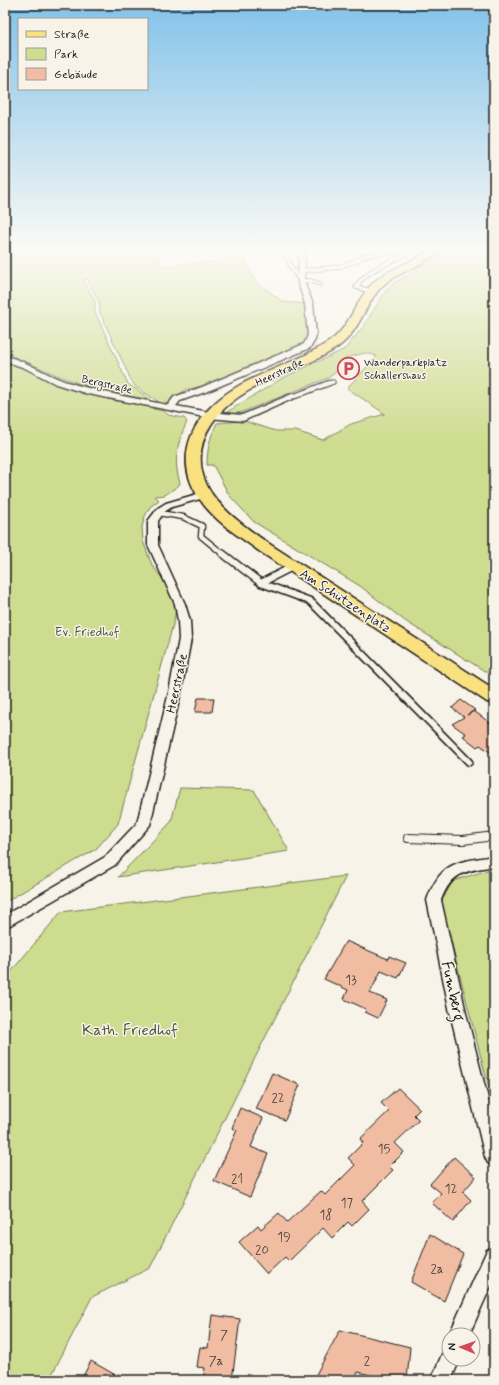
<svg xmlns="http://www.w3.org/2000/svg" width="499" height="1385" font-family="Mynerve,sans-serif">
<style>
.green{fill:#cedc8f;stroke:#757c56}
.building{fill:#f1bda2;stroke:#1c1c1c}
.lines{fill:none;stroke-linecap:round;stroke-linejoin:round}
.service-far3-casing{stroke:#1c1c1c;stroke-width:5.5}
.service-far2-casing{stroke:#1c1c1c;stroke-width:7}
.service-far1-casing{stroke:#1c1c1c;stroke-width:9}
.service-casing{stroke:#1c1c1c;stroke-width:10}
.minor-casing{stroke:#1c1c1c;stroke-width:3}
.primary-casing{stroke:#1c1c1c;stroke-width:3}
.service-far3{stroke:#f7f3e8;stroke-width:3.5}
.service-far2{stroke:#f7f3e8;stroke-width:4.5}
.service-far1{stroke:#f7f3e8;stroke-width:6}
.service{stroke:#f7f3e8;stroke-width:8}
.minor{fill:#f7f3e8;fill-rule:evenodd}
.primary{fill:#fae180;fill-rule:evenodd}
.labels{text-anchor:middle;stroke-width:3;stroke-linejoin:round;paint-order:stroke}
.far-poi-label{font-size:11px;fill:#1c1c1c;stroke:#f7f3e8;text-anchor:start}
.far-street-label{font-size:11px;fill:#1c1c1c;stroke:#f7f3e8}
.street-label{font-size:13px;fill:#1c1c1c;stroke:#f7f3e8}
.park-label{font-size:13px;fill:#51563e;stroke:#f7f3e8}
.near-number-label{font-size:13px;fill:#51443e}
.near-street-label{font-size:16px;fill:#1c1c1c;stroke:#f7f3e8}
.near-park-label{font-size:16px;fill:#51563e;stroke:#f7f3e8}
</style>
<rect width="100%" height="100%" fill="#f7f3e8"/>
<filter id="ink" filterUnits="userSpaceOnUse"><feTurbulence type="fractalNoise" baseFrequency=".025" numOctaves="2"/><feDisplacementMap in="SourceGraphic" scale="8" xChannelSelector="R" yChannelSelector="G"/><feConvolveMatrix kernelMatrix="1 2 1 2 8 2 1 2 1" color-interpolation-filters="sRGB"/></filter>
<g filter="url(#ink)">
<g class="green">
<path d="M5,251H155L162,266L224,261L219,251H242L254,280L283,302L309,304L312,335L307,346L226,380L185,390L170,402L162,404L136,387L132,382L100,313L99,301L87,279L83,280L95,301V312L128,384L150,399C127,396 104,393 83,385C56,376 31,363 5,353V309L11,313L5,305Z"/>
<path d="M438,251H494V677L405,621L360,586L254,522L229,495L213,465H207C207,449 210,437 217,423L243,421L276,431H296L323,440L351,424L385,414L347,388L377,356L365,353L346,358L336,372L328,378L242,412L231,414L227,412L281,379L345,349L363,327L389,286L412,273Z"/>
<path d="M5,360L72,389L111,400L152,407L153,409L164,411L168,415L184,418L187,422C177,443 173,461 180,483L178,486L165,495L155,496L159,500L150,507L145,516L142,527L143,541L152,565L168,586L176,608L174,621L118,824L96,849L5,902Z"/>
<path d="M180,788L254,790L289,851L118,877L171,822Z"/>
<path d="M494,868V1108L441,902L453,881Z"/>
<path d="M346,876L150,1268L92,1297L49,1380H5V973L9,974L61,912Z"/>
</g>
<g class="building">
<path d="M198,698H214L212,712H195Z"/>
<path d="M461,700L475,710L467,715L474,711L494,726V755L480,745L477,747L463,736L466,734L452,724L464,717L452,708Z"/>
<path d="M346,941L388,959L389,956L406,963L398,978L381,971L370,993L387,1000L378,1018L365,1012L366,1009L344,999L348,990L324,979Z"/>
<path d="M272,1073L300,1085L285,1120L256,1109Z"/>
<path d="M398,1088L420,1109L414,1115L419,1120L395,1143L404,1152L389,1167L393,1170L362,1201L369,1209L352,1226L348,1222L332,1238L323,1228L289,1261L285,1257L267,1274L239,1242L258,1225L261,1229L279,1213L287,1222L321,1191L325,1195L355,1165L348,1158L363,1143L360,1139L389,1111L381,1103Z"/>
<path d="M240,1108L263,1118L251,1147L268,1154L250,1197L214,1181L237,1130L232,1128Z"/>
<path d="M454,1157L476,1177L463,1192L471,1200L453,1222L432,1203L441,1193L430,1184Z"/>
<path d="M430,1234L463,1254L444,1301L411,1282Z"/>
<path d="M212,1315L240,1319L232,1380H203L205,1368L197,1367L200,1347L208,1348Z"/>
<path d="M340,1330L410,1347L407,1380H391L358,1372L354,1380H313Z"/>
<path d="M91,1361L124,1380H81Z"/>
</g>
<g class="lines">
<defs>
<g id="service-far3">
<path d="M284,251L292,269L301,282"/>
<path d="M302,271L338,267L356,261L363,256L393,251"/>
<path d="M301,281H311L320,284"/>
<path d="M371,291L356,287C368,267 392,263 411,251"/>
<path d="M326,384L333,382"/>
</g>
<g id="service-far2">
<path d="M295,396L329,383"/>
<path d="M159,513L183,517L202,526L201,536L223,554"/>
</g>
<g id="service-far1">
<path d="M222,553L261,583L310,601L469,762"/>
<path d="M261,583L294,566"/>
</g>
<path id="service" d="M408,838L463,840L494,836"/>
<g id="minor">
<path d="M299,251H305L304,282L313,304L316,335L315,340L310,348L208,391L180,401L176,406L209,412L242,415L292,394H295L299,396L243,421L209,418L88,394L56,384L25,368L5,361V356C27,361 44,374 64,381C98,392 133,398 168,405L174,397L202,387L304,344L308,335L305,304L298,282Z"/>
<path d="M204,492L207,493L209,495L207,497L172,507L164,512L158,521V545L185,604L190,621L191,639L181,692L150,825L115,865L5,928V915L105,857L137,823L169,692L179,639L178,621L175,604L148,545V521L158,508L166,503Z"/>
<path d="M494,856V866C467,871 452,871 441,900L466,1013L494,1122V1166L488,1163L485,1157L450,1013L427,900C441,861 457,862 494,856Z"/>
<path d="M494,1247V1279L469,1335H449L487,1250Z"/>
<path d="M449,1349V1359H460L451,1380H431L443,1352Z"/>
</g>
<path id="primary" d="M427,251H438C429,263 400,272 387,282C365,299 362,330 338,347C310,366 277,374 248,391C219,408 195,435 202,471C204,480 209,491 215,498C230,517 251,531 271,545L494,689V704L487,702L259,551C240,537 219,524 204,505C167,458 194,411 240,385C269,369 302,360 330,341C351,326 355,300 373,283C388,268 411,264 427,251Z"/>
</defs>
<use href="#service-far3" class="service-far3-casing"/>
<use href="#service-far2" class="service-far2-casing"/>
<use href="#service-far1" class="service-far1-casing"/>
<use href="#service" class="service-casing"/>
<use href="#minor" class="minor-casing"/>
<use href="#primary" class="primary-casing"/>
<use href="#service-far3" class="service-far3"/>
<use href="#service-far2" class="service-far2"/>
<use href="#service-far1" class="service-far1"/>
<use href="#service" class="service"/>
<use href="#minor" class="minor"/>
<use href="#primary" class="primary"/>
</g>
</g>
<linearGradient id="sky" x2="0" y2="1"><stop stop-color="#82c2e9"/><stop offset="0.56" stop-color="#fbfaf5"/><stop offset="1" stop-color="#fbfaf5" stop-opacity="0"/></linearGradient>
<rect width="499" height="445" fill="url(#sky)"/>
<defs>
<symbol id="parking-ring" viewBox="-11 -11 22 22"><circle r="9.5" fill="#f7f3e8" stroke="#d1495b" stroke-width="1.5"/><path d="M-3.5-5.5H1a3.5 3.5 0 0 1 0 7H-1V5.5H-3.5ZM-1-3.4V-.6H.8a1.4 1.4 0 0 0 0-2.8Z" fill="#d1495b"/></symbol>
</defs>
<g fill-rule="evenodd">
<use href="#parking-ring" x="336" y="356" width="25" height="25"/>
</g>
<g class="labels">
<g class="far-poi-label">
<text x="364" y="366">Wanderparkplatz<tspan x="364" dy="13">Schallershaus</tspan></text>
</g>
<g class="far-street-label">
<text transform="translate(279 372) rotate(-25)" y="4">Heerstraße</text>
<text transform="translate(107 384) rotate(13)" y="4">Bergstraße</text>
</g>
<g class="street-label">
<text transform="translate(346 600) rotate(33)" y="5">Am Schützenplatz</text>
<text transform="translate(176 683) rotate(-78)" y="5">Heerstraße</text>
</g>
<g class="park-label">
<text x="87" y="636">Ev. Friedhof</text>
</g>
<g class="near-number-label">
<text x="351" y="984">13</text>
<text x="278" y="1102">22</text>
<text x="384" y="1153">15</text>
<text x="237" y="1183">21</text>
<text x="451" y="1193">12</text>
<text x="347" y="1207">17</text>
<text x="326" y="1219">18</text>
<text x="284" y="1241">19</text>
<text x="262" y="1254">20</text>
<text x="437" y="1273">2a</text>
<text x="224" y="1339">7</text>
<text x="216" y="1365">7a</text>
<text x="367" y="1365">2</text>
</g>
<g class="near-street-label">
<text transform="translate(454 991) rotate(78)" y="6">Fumberg</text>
</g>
<g class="near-park-label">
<text x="130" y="1035">Kath. Friedhof</text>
</g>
</g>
<rect width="499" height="1385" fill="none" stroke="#f7f3e8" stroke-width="20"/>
<rect x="10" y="10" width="479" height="1365" fill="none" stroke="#1c1c1c" stroke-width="1.5" filter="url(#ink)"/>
<rect x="18" y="18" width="130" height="72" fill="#f7f3e8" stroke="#9f9d96"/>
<rect x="26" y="31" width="20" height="6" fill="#fae180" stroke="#9f9d96"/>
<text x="54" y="38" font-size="12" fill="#1c1c1c">Straße</text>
<rect x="26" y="48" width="20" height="12" fill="#cedc8f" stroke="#9f9d96"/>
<text x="54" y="58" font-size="12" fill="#1c1c1c">Park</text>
<rect x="26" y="68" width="20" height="12" fill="#f1bda2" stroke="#9f9d96"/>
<text x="54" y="78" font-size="12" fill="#1c1c1c">Gebäude</text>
<g transform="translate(461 1347) rotate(272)"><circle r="19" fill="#f7f3e8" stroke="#9f9d96"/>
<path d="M0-3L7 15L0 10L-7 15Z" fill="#d1495b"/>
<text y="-6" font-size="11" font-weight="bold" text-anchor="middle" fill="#1c1c1c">N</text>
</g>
</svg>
